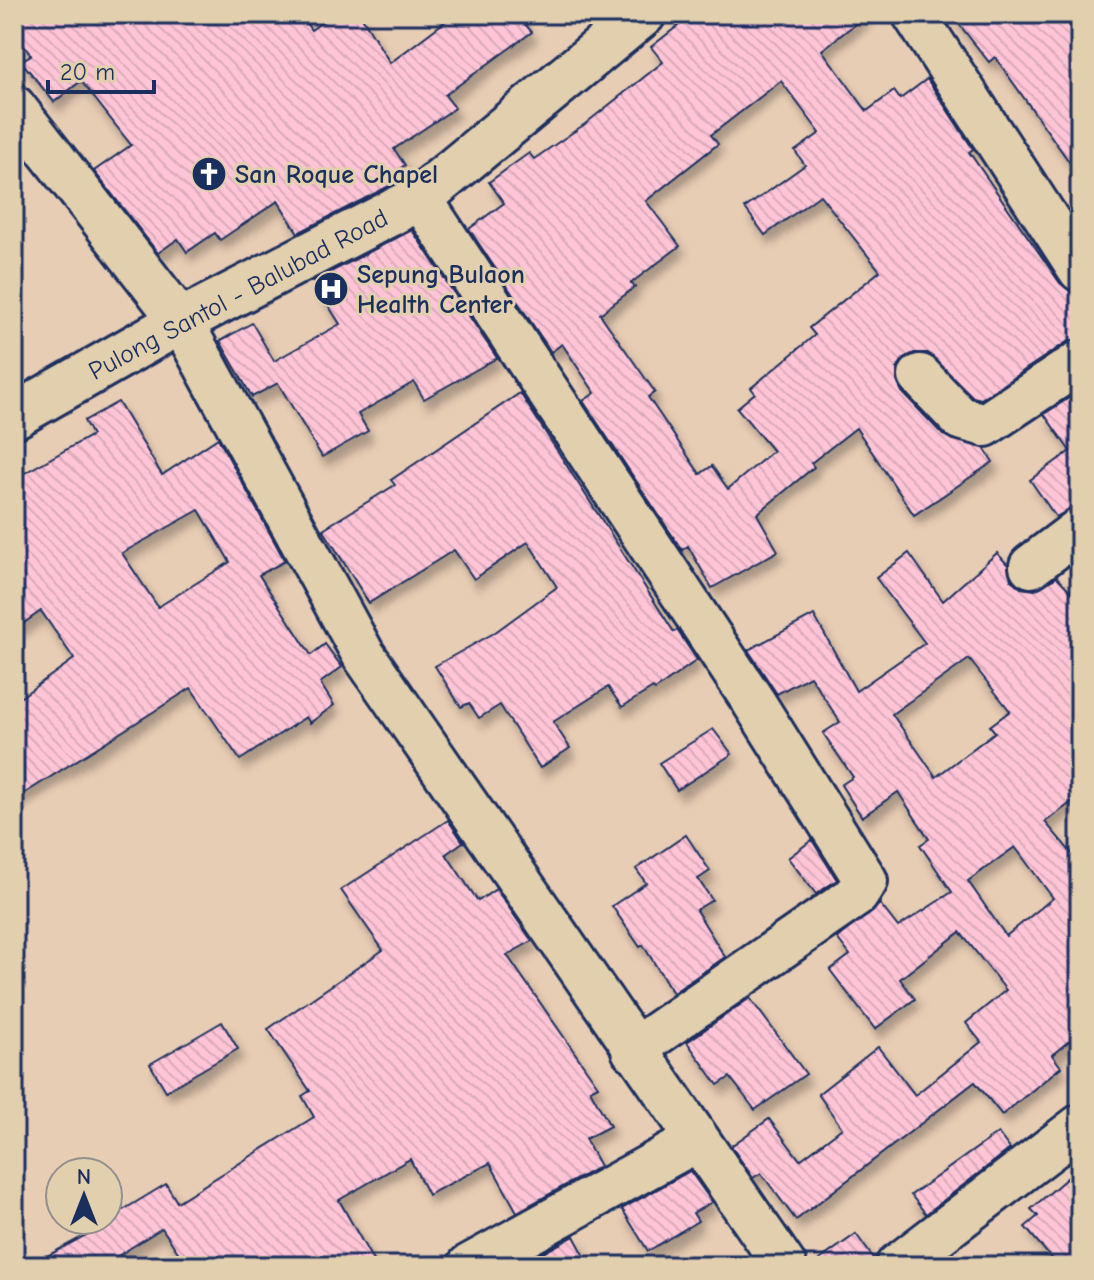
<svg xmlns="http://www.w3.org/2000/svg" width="1094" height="1280" font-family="'Comic Neue',sans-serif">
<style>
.building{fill:url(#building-back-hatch);stroke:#1b2f5e;stroke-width:2;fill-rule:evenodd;filter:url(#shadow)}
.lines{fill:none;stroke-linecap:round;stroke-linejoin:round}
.minor-casing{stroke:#1b2f5e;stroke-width:48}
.tertiary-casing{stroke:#1b2f5e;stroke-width:50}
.minor{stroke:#e2cfad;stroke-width:42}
.tertiary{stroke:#e2cfad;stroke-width:44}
.labels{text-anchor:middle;stroke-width:6;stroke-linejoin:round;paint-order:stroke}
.poi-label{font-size:26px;font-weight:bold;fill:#1b2f5e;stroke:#e2cfad;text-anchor:start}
.street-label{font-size:26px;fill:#1b2f5e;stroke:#e2cfad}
</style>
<defs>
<pattern id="building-back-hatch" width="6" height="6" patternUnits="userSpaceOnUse" patternTransform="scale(2)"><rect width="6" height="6" fill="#ffc5d7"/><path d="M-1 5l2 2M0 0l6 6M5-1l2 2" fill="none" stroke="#daaabb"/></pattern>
<filter id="shadow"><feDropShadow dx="5" dy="9" stdDeviation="4" flood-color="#0004"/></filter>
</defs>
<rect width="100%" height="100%" fill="#e8cdb5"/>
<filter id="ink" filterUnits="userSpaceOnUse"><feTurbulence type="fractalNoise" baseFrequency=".0125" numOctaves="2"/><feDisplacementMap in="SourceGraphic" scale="16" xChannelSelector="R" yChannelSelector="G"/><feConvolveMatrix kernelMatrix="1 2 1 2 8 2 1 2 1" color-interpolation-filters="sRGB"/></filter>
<g filter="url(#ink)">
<g class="building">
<path d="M28,14H300L311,30L333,14H360L390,63L455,14H516L532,32L445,95L455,108L394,149L405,165L391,175L395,183L298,233L278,201L220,240L215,233L187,252L178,239L158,253L94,171L131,145L81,81L54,102L21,61L31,55L14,33V25Z"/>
<path d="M693,14H868L822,50L867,111L894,91L900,99L927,79L973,149L969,152L1060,283L1080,298V338L1067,342L981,399L973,397L928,353H914L904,358L897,368V381L902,392L943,435L984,448L993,462L914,515L856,428L811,463L814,467L757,514L778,551L712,588L688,546L682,550L583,401L595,393L562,344L551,352L469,229L504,203L489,182L529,153L534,159L585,124L663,62L651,47ZM781,81L820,133L795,151L805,165L745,208L765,235L820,195L880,271L809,328L815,335L751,388L755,393L737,408L773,451L728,489L712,466L700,474L648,397L655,392L600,314L635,287L631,283L680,246L646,201L718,144L711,135Z"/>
<path d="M951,14H1080V177L995,57L989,62Z"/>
<path d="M412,230L497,358L424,399L414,382L358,414L368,431L322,457L278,383L252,397L220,341L252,323L274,361L340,324L313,281Z"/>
<path d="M1080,391V505L1056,517L1030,480L1070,451L1044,414Z"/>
<path d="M520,393L674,632L677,630L697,660L655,690L653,688L622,707L608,687L553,722L570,748L540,768L500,705L479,718L469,703L461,707L435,666L494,633L557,587L528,542L474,579L454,550L369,603L323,529L395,485L391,480Z"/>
<path d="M118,402L162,475L218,438L285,561L259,575L311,655L325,644L342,667L320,683L334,705L310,723L306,717L240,760L191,688L14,800V702L74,659L41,611L14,630V479L92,435L84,421ZM199,510L230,562L158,607L122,553Z"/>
<path d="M909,553L943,601L997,553L1008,565L1011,580L1021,588L1035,590L1057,577L1080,601V796L1045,822L1080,863V1032L1052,1055L1061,1067L1002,1115L975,1082L796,1220L761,1173L753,1178L731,1146L769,1119L800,1160L842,1128L818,1094L878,1047L915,1095L981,1042L966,1023L1006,990L960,932L900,979L915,999L875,1029L830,970L850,955L837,938L880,904L898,927L952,892L920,845L929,839L898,792L862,817L841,785L853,777L823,733L840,722L810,676L777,694L748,650L814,615L856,691L925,643L876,578ZM969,659L1010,711L990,726L995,732L936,777L892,714ZM1015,847L1053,898L1006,936L968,881Z"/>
<path d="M713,729L732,754L677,790L659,763Z"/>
<path d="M448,820L463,842L446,854L478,901L496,889L532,941L507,955L598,1086L590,1090L610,1126L585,1139L600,1166L517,1212L490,1163L428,1195L410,1159L339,1200L376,1266H187L162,1228L102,1266H29L106,1224L105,1221L166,1184L177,1202L314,1117L302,1096L310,1091L268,1029L383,950L341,890Z"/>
<path d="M686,835L710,871L698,879L712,900L696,910L725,957L673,993L643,945L640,947L612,906L646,883L636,869Z"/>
<path d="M812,840L837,880L816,894L788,858Z"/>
<path d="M750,998L806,1074L755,1110L730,1077L718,1085L687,1042Z"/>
<path d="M222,1022L238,1049L166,1091L150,1064Z"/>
<path d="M998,1133L1010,1149L926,1214L911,1195Z"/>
<path d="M690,1171L712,1202L693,1213L698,1221L648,1251L622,1209Z"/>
<path d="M1067,1178L1080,1194V1266H1058L1025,1227L1038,1216L1031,1209Z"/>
<path d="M856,1234L874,1259V1266H811Z"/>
<path d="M574,1236L590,1266H519Z"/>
</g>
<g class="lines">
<defs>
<g id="minor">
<path d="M914,14L1080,270"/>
<path d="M14,107L181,321L363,654L785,1266"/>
<path d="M420,198L753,701L866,881L857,895L633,1050"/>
<path d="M920,376L960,418L985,425L1080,362"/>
<path d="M1031,566L1080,529"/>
<path d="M469,1266L697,1140"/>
<path d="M897,1266L1080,1126"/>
</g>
<path id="tertiary" d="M14,416L181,321L420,198L643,14"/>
</defs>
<use href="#minor" class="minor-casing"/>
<use href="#tertiary" class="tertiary-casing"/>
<use href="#minor" class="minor"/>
<use href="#tertiary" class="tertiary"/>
</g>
</g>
<defs>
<symbol id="church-disc" viewBox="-11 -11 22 22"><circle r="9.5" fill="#1b2f5e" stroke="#e2cfad"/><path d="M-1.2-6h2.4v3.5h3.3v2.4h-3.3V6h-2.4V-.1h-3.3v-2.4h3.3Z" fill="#fff"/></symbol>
<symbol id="hospital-disc" viewBox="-11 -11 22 22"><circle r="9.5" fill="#1b2f5e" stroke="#e2cfad"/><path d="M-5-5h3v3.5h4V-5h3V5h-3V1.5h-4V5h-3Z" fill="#fff"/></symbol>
</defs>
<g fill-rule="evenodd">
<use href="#church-disc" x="189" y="154" width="40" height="40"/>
<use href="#hospital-disc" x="311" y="269" width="40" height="40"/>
</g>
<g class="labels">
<g class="poi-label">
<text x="235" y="183">San Roque Chapel</text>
<text x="357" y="283">Sepung Bulaon<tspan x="357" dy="30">Health Center</tspan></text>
</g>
<g class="street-label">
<text transform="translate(238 294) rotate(-28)" y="9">Pulong Santol - Balubad Road</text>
</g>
</g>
<rect width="1094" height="1280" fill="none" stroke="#e2cfad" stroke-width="48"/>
<rect x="24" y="24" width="1046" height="1232" fill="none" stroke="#1b2f5e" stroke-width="3" filter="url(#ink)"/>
<g transform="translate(84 1196)"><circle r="38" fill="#e2cfad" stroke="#928f8d" stroke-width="2"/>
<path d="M0-6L14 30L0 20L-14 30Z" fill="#1b2f5e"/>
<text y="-12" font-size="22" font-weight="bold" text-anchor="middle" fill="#1b2f5e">N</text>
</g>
<path d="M48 80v12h106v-12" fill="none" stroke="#1b2f5e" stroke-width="4"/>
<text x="60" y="80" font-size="24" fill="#1b2f5e" stroke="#e2cfad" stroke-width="6" paint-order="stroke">20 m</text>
</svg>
